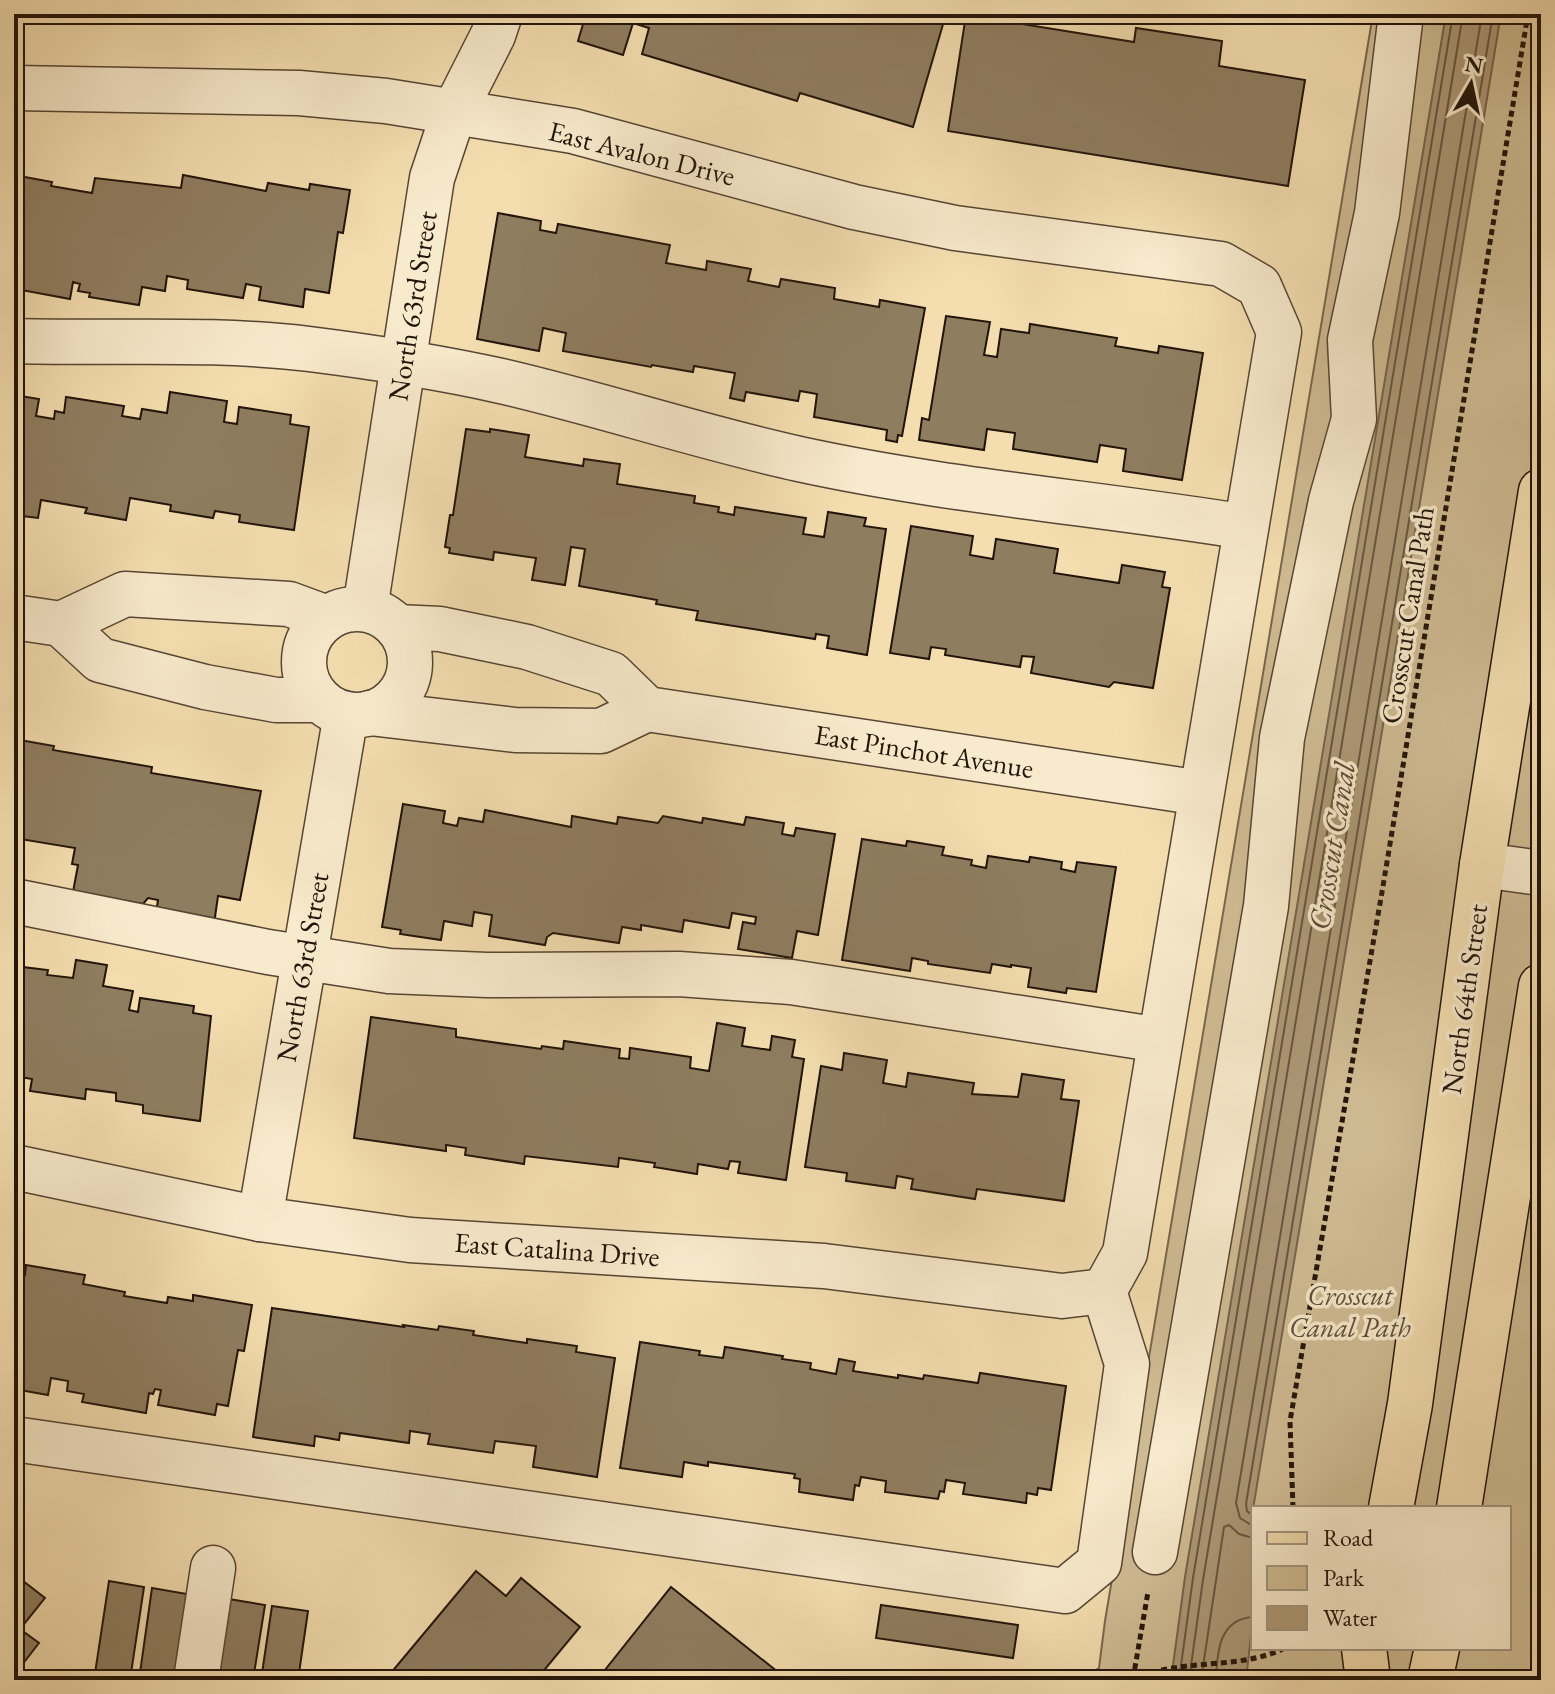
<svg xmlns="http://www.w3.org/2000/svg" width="1555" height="1694" font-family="'EB Garamond',serif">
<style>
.green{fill:#d0bc94;stroke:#79684e;stroke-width:2;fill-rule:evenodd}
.water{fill:#ad9977;stroke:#75644b;stroke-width:2}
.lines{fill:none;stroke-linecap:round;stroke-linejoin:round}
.shore{stroke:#685640;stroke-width:2}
.building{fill:#8f7d60;stroke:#221409;stroke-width:2}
.minor-casing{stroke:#564633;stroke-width:47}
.major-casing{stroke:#221409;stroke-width:47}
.path{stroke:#221409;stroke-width:5;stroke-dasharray:6 4;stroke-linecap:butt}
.minor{stroke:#f8eacc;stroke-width:44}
.major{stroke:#f4deb0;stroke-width:44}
.labels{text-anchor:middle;stroke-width:7;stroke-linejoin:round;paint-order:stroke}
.street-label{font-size:28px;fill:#221409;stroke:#f8eacc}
.park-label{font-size:28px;font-style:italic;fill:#5f4f3a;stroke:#f8eacc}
.water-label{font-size:30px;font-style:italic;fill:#5a4935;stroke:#f8eacc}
</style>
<rect width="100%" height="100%" fill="#f4deb0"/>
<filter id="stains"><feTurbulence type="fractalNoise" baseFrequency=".0025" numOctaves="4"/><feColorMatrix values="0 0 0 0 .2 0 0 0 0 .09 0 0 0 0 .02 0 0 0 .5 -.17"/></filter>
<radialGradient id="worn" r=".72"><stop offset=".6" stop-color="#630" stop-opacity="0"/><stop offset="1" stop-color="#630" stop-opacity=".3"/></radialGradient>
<path class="green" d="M1373,14H1541V1680H1079L1099,1668L1105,1621ZM1253,1508H1509V1648H1253Z"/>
<path class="water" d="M1446,14H1501L1252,1515L1251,1635L1246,1680H1171L1185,1577Z"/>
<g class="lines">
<g class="shore">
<path d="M1253,1516L1247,1511L1246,1504L1493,14"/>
<path d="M1253,1526L1240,1518L1236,1503L1482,14"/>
<path d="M1179,1680L1193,1578L1453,14"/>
<path d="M1189,1680L1203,1580L1463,14"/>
<path d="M1201,1680L1224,1527L1229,1525L1239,1534L1253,1538"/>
<path d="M1216,1680C1217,1652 1219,1619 1253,1617"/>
</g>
</g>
<g class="building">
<path d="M586,14L876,15L946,14L913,127L800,93L797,101L642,54L649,28L633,23L623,55L578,41Z"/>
<path d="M966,15L1134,42L1136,28L1222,41L1219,66L1305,80L1288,186L948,131Z"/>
<path d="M14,175L52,182L51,186L92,193L95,178L181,188L183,175L266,191L268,183L309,190L310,184L350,190L343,233L338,232L329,293L305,289L303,307L259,300L261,287L246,284L243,298L187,289L188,280L167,276L165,291L142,287L139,305L89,297L90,293L78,291L80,284L73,282L70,299L16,289L18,279L14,278Z"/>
<path d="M498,213L541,221L540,230L556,233L558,224L670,245L666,263L706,270L707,261L751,269L748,281L779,287L781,279L835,288L834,299L879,307L880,300L925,308L902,436L898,435L897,442L886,440L887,430L814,417L817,394L800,391L798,401L746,392L744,401L730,398L735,373L694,366L693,372L652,365L651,367L563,351L566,333L543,328L539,351L477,339Z"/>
<path d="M946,316L990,322L984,355L997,357L1001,329L1029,333L1030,324L1117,338L1115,346L1158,353L1159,346L1203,353L1182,480L1123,471L1126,449L1100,445L1097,462L1013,449L1015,433L987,429L984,450L919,440L922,418L929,420Z"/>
<path d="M170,392L227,401L224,422L237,424L239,407L291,415L290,424L309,427L294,530L239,522L240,515L215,511L213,518L170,511L171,505L130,498L126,520L85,513L87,508L41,500L38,518L14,515V395L39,399L36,416L54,419L55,411L64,413L66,397L124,406L122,416L140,419L142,409L167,413Z"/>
<path d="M466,429L490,432V429L529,435L525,457L583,466L584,459L620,464L617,484L695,496L694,503L719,507L718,512L734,515L735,507L806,518L803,534L824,537L828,512L866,518L864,526L886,529L867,655L827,648L829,636L816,634L815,639L696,620L698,611L656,604L657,600L579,586L585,549L571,547L565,585L532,580L536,558L494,552L493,560L449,553L450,548L445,547L450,515H453Z"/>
<path d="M911,526L973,536L970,555L993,559L996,539L1058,549L1054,573L1119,583L1122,565L1165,572L1162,587L1170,588L1153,688L1114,682L1109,687L1031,673L1034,657L1022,656L1020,667L945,655L946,649L931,647L929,659L890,653Z"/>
<path d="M14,739L54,746L53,750L152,767L151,773L261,791L240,900L218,896L214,924L156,914L158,900L148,898L143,904L73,892L78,865L72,864L75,848L14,838Z"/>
<path d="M403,804L445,811L443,823L457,826L459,818L483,822L485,810L571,827L572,816L617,824L618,817L658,823L663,816L702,823L703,818L744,825L746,817L784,823L782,834L794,836L796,828L835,834L818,935L797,931L792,958L738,949L743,922L755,924L756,917L732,913L729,928L684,920L682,932L641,925V930L622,927L619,943L553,933L547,937L545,945L489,936L492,915L474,912L472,926L444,921L441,940L400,934L401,930L382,927Z"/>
<path d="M862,839L906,846L907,841L944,847L942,855L972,860L971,865L986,868L988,856L1029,862L1030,857L1062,862L1061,869L1075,872L1077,862L1116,867L1096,992L1067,988L1066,993L1028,987L1031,968L1011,965V967L992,964L990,973L928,964V961L912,958L910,971L842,960Z"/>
<path d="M14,953L24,954L23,967L48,970L47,975L73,978L76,960L107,965L103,986L133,991L129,1010L138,1012L140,998L194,1006L193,1013L211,1016L200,1121L143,1113V1105L116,1101V1093L86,1089L85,1099L30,1091L32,1079L14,1076Z"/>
<path d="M371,1017L456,1029V1037L541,1049L542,1046L563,1049L564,1041L620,1049L619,1058L629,1059L630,1048L691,1057L690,1068L709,1071L717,1023L745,1028L742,1046L770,1050L772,1036L795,1040L792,1057L804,1059L786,1180L738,1173L740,1162L730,1161L728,1169L698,1164L697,1174L654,1167L655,1163L619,1158L618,1167L525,1156L524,1164L465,1155L466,1148L446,1145V1151L354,1138Z"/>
<path d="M844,1053L887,1060L883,1083L906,1087L908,1073L974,1083L972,1094L1018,1097L1022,1074L1064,1080L1061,1099L1079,1101L1064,1201L977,1189L975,1199L911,1189L913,1179L897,1176L895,1188L846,1181L847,1173L805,1167L821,1066L842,1070Z"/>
<path d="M26,1265L85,1275L83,1284L125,1292L124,1296L167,1303L168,1297L193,1301V1295L252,1305L244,1351L238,1350L228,1406L217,1404L215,1415L158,1405L161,1390L155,1389L153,1394L149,1393L146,1413L82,1402L84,1394L67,1391L68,1381L51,1378L48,1395L14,1389V1273L25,1275Z"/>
<path d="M272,1308L404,1327L403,1325L438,1330L439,1326L474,1331L473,1335L527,1343V1339L577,1346L576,1352L615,1358L597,1477L533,1467L536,1446L495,1441L493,1453L428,1444L430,1434L410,1431L409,1443L340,1433L339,1440L315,1436L314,1446L253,1437Z"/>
<path d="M640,1342L700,1351L699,1355L723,1358L725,1347L783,1356L782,1359L811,1363L810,1369L836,1374L839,1359L855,1362L853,1371L898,1378V1375L923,1379L924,1375L978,1383L980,1373L1066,1386L1051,1490L1038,1488L1037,1495L1027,1493L1026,1503L963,1494L965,1483L946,1480L944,1492L940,1491L938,1499L885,1492L886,1481L861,1477L859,1486L855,1485L853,1500L799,1492L800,1479L794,1478L795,1474L708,1462V1466L684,1462L682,1477L620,1468Z"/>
<path d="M476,1571L506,1596L521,1578L580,1627L536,1680H385Z"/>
<path d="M14,1574L45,1598L20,1629L39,1643L14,1675Z"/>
<path d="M109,1581L144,1587L130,1680H94Z"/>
<path d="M671,1587L788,1680H597Z"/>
<path d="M152,1588L187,1594L174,1680H139Z"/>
<path d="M229,1599L265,1605L253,1680H217Z"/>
<path d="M881,1605L1018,1625L1013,1658L876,1638Z"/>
<path d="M272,1606L308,1611L298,1680H261Z"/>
</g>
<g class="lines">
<defs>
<g id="minor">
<path d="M14,88L299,93L386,101L573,131L854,207L955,228L1221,264L1259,286L1279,332L1125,1253L1104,1291"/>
<path d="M14,341C112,344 211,337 309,349C373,357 438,367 501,381C601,404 699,437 799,459C946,491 1097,503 1246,527"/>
<path d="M365,609L432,178L454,112L493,35L500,14"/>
<circle cx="357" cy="662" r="53"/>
<path d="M14,617L61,624L100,660L205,687L276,700H319"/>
<path d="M61,624L125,594L289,604L327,618"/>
<path d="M397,627L440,629L527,647L611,674L647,709L1201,793"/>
<path d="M370,713L515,730L601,731L647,709"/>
<path d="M1482,865L1541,873"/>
<path d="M14,901L268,952L389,971L487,975L679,974L791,982L1160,1040"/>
<path d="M14,1167L260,1219L410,1240L824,1266L1062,1296L1104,1291"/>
<path d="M260,1219L346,714"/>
<path d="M14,1439L1065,1591L1099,1563L1127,1364L1104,1291"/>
<path d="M1155,1552L1266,906L1282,738L1331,501L1354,419L1350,340L1377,213L1401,14"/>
<path d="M196,1680L213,1568"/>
</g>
<g id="major">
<path d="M1391,1508L1410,1404L1482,865L1541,491"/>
<path d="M1459,1508L1541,986"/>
<path d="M1364,1648L1368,1680"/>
<path d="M1430,1680L1437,1648"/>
</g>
</defs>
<use href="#minor" class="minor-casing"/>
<use href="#major" class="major-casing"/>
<g class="path">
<path d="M1293,1508L1290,1421L1382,892L1528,14"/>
<path d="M1133,1679L1148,1592"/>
<path d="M1133,1680C1180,1657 1238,1671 1285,1648"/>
</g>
<use href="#minor" class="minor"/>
<use href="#major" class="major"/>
</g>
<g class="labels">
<g class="street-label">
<text transform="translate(642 153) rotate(14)" y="10">East Avalon Drive</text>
<text transform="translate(412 306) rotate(-81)" y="10">North 63rd Street</text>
<text transform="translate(1407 615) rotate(-81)" y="10">Crosscut Canal Path</text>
<text transform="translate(924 751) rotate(9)" y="10">East Pinchot Avenue</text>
<text transform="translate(302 967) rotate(-80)" y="10">North 63rd Street</text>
<text transform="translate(1464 999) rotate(-82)" y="10">North 64th Street</text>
<text transform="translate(557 1249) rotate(4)" y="10">East Catalina Drive</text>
</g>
<g class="park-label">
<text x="1350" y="1305">Crosscut<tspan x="1350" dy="32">Canal Path</tspan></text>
</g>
<g class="water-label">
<text transform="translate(1332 846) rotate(-81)" y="10">Crosscut Canal</text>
</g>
</g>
<rect width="1555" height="1694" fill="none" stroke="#f4deb0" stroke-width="48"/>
<rect x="16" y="16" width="1523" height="1662" fill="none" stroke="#221409" stroke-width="4"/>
<rect x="24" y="24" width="1507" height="1646" fill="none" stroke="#221409" stroke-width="2"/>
<rect x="1251" y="1506" width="260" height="144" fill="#f8eacc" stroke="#a2947e" stroke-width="2"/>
<rect x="1267" y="1532" width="40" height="12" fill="#f4deb0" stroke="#a2947e" stroke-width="2"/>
<text x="1323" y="1546" font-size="24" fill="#221409">Road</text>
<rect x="1267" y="1566" width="40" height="24" fill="#d0bc94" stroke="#a2947e" stroke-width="2"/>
<text x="1323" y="1586" font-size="24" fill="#221409">Park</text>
<rect x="1267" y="1606" width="40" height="24" fill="#ad9977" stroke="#a2947e" stroke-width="2"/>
<text x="1323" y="1626" font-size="24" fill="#221409">Water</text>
<g transform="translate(1471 84) rotate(9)" stroke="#f8eacc" stroke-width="6" paint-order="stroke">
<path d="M0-6L14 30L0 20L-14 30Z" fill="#221409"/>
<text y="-12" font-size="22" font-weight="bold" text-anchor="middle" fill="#221409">N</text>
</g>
<rect width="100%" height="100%" filter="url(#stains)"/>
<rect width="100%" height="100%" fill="url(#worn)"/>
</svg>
